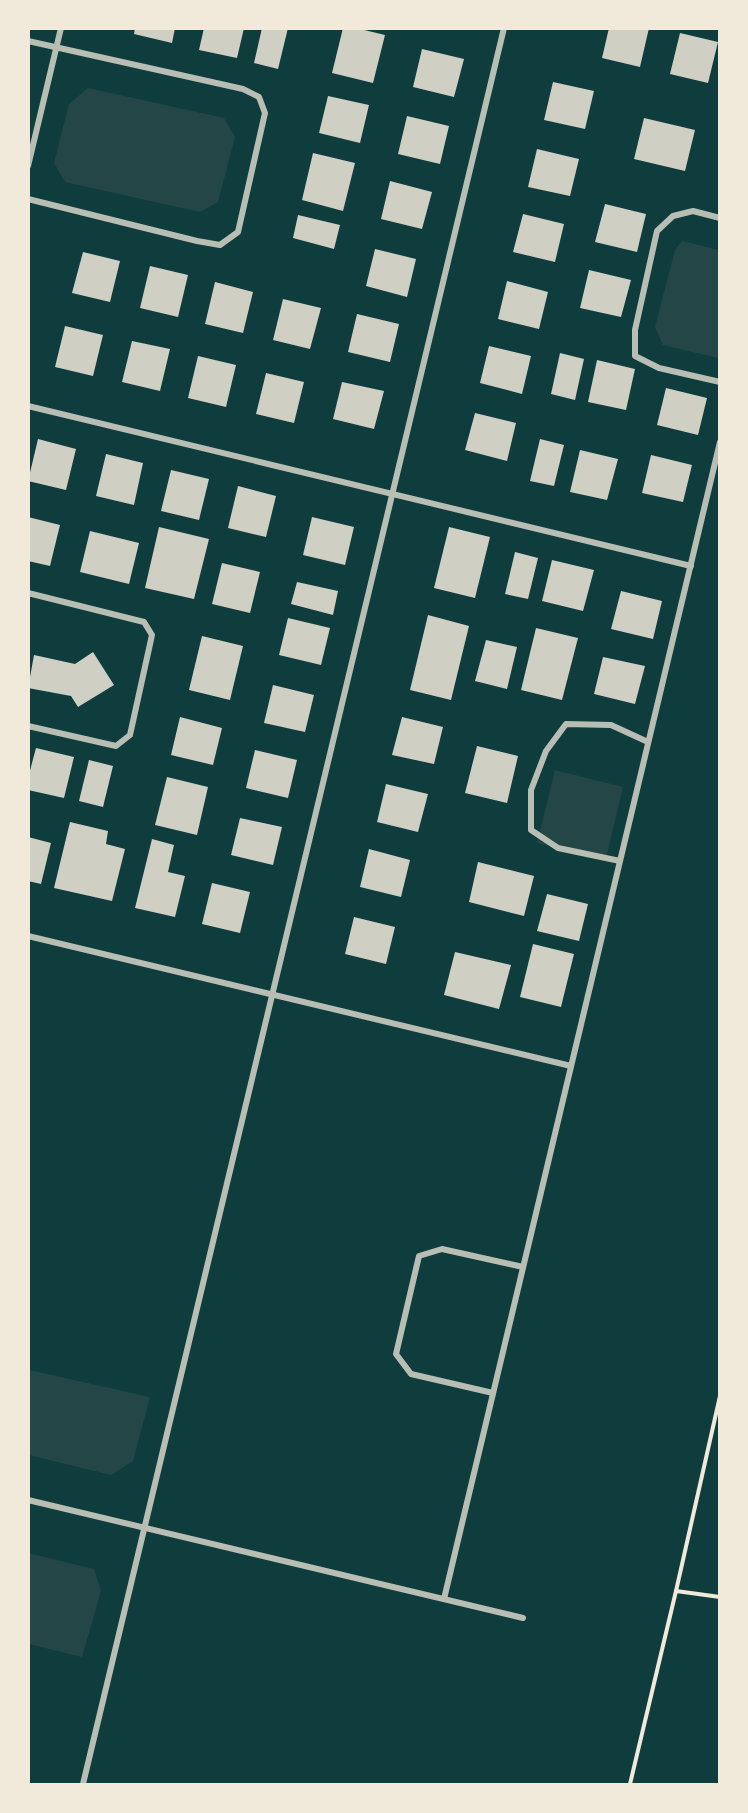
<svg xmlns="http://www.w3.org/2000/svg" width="748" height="1813" font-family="Overpass,sans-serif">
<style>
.green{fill:#244646}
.building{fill:#cfcfc3}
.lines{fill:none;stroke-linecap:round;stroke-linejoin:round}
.path{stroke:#f1e9da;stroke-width:4}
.minor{stroke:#b8beb3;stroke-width:6}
</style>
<rect width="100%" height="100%" fill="#0f3d3e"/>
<g class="green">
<path d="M88,88L224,118L235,137L218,202L200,212L65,182L54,163L69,104Z"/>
<path d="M682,241L719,250L718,358L663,345L655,327L675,250Z"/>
<path d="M555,770L623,787L606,859L537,843Z"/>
<path d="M29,1370L150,1397L133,1461L111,1475L29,1455Z"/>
<path d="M28,1553L94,1569L101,1591L82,1657L29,1644Z"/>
</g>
<g class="building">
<path d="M135,28H175L172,43L134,34Z"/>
<path d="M204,28H244L237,58L199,50Z"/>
<path d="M262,28H288L278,69L254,63Z"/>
<path d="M343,28H356L385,35L373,83L332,73Z"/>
<path d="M609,28H649L640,67L602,58Z"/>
<path d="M680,33L718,42L708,83L670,74Z"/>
<path d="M422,49L464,59L454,97L413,87Z"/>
<path d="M553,82L594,91L585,129L544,120Z"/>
<path d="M328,96L369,105L360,143L319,133Z"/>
<path d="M407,116L449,126L440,164L398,154Z"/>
<path d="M644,118L695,130L685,171L634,159Z"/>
<path d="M537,149L579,159L570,196L528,187Z"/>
<path d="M313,153L355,163L343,211L302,200Z"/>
<path d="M390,181L432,192L422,229L381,219Z"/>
<path d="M605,204L646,214L637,252L595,242Z"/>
<path d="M523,214L564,224L555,262L513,252Z"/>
<path d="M298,215L340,225L334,249L293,238Z"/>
<path d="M375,249L416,259L407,297L366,286Z"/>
<path d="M83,252L120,261L110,302L72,293Z"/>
<path d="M150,266L188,275L178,317L140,308Z"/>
<path d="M589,270L631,280L621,317L580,308Z"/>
<path d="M507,281L548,292L539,329L498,319Z"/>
<path d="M215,282L253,292L243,333L205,324Z"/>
<path d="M283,299L321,308L310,349L273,340Z"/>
<path d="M357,314L399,324L390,362L348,352Z"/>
<path d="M65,326L103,335L93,376L55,367Z"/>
<path d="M132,341L170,349L160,391L122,382Z"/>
<path d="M489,346L531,356L522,394L480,383Z"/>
<path d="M560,353L584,359L575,400L551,394Z"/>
<path d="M198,356L236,365L226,407L188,398Z"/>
<path d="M597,360L635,369L626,410L588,402Z"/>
<path d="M266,373L304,382L294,423L256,414Z"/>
<path d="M342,382L384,391L374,429L333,419Z"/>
<path d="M666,388L707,398L698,435L657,425Z"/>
<path d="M475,413L516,423L507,461L465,450Z"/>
<path d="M38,439L76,449L66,490L28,481Z"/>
<path d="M540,439L564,445L554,486L530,481Z"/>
<path d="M580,450L618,459L607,500L570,492Z"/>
<path d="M106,454L143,463L134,505L96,496Z"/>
<path d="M651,455L692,465L683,502L642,493Z"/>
<path d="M171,470L209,479L199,520L161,511Z"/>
<path d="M238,486L276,496L266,537L228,528Z"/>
<path d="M28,517L60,525L50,566L28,561Z"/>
<path d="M312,517L354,527L345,565L303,555Z"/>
<path d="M159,527L209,539L194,599L145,588Z"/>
<path d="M449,527L490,537L475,598L434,588Z"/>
<path d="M90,531L139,543L129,584L80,572Z"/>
<path d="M515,552L538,558L528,599L505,594Z"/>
<path d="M552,560L594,570L583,611L542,601Z"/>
<path d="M222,563L260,572L250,613L212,604Z"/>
<path d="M297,582L338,591L333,615L291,604Z"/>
<path d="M621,591L662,601L653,639L611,629Z"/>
<path d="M428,615L469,626L451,700L410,690Z"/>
<path d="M288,618L330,628L321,665L279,655Z"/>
<path d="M536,628L578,638L562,700L521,690Z"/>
<path d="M202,636L243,646L230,700L189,690Z"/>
<path d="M486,640L517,647L507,689L475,681Z"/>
<path d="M93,652L114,685L78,707L71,696L28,688L34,655L75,664Z"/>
<path d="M603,657L645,666L635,704L594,694Z"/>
<path d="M273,685L314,695L305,732L264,723Z"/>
<path d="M180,717L222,728L213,765L171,755Z"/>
<path d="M402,717L443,727L434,764L392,755Z"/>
<path d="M477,746L518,756L507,803L465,793Z"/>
<path d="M36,748L74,757L64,798L28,790V778Z"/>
<path d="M255,750L297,760L288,798L246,788Z"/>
<path d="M89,760L113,766L103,807L79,801Z"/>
<path d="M167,777L208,787L197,835L155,825Z"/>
<path d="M386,784L428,794L418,832L377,822Z"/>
<path d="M240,818L282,827L273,865L231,855Z"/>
<path d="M70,822L108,831L106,844L125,849L112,901L54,888Z"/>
<path d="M28,837L51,843L41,884L28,881Z"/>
<path d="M152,839L174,845L168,872L185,876L175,917L135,908Z"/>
<path d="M369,849L410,860L401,897L360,887Z"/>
<path d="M478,862L534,876L524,916L469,902Z"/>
<path d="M212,883L250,892L240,933L202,924Z"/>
<path d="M547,894L588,904L579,941L537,931Z"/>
<path d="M354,917L395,927L386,964L345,954Z"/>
<path d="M533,944L574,954L561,1007L520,997Z"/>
<path d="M455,952L511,965L499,1009L444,995Z"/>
</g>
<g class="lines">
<g class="path">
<path d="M676,1591L720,1597"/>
<path d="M630,1784L676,1591L720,1396"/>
</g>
<g class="minor">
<path d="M28,41L243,89L259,97L265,113L238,232L220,245L197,241L28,199"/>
<path d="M28,166L61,28"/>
<path d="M720,218L693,211L673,216L657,231L635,330V356L659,368L720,382"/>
<path d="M28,406L691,566"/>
<path d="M28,593L144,622L152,635L130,735L116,746L28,726"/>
<path d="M620,861L558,848L531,830V790L546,751L566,724L611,725L648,742"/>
<path d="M28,936L571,1066"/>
<path d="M493,1393L411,1374L396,1354L419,1256L442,1249L523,1267"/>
<path d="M28,1500L523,1618"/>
<path d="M444,1599L720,442"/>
<path d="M83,1784L504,28"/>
</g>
</g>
<rect width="748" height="1813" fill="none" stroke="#f1e9da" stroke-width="60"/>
</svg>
